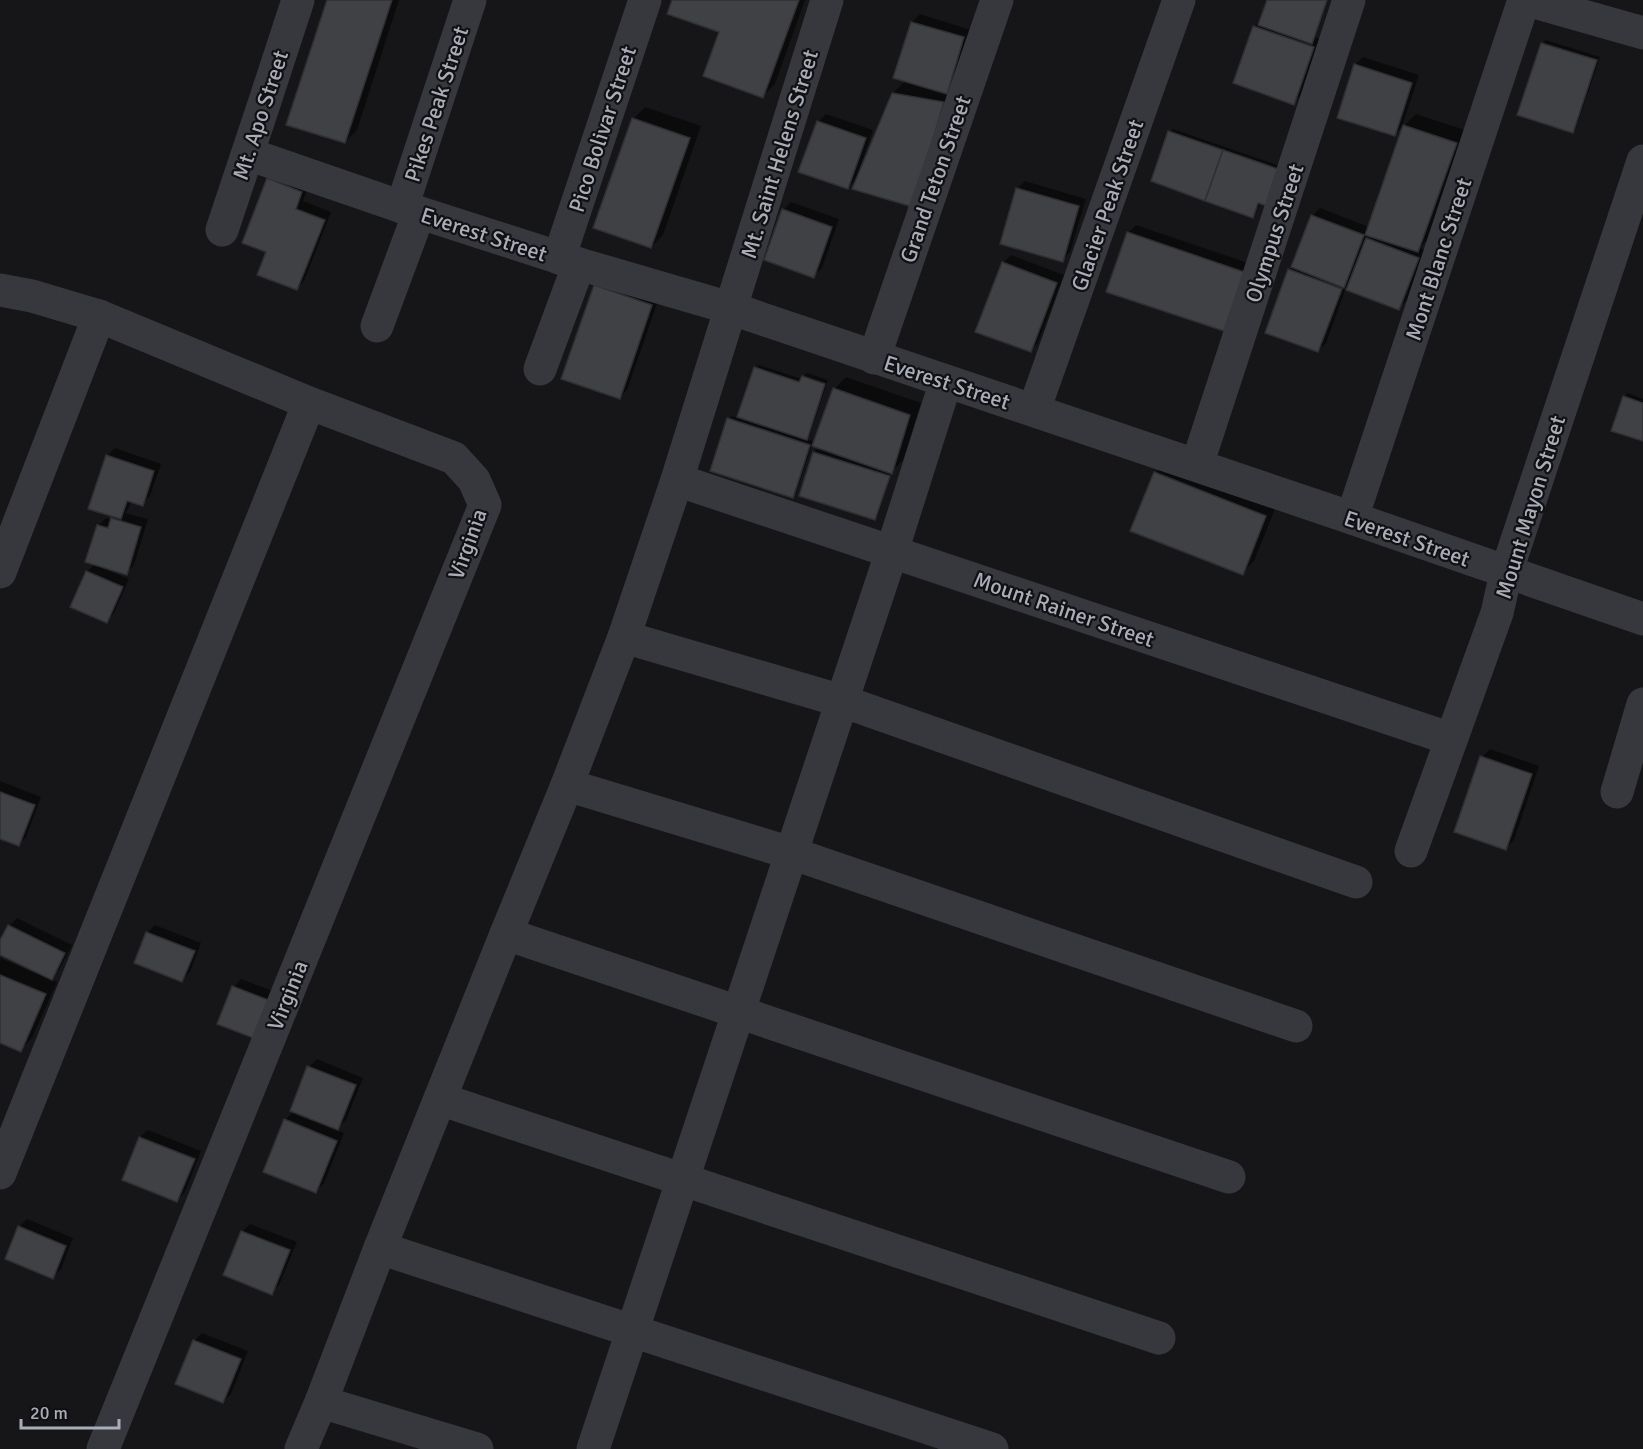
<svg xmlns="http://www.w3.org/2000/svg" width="1643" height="1449" font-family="Signika,sans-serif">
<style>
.shadow{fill:#0007}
.building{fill:#404145;stroke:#303034;stroke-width:1.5}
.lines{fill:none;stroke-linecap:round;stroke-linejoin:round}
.minor{stroke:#37383d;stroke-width:33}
.labels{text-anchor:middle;stroke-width:4.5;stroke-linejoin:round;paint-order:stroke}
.street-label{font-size:22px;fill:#a8adb8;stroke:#111113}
</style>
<rect width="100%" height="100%" fill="#161618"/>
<g class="shadow">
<path d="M328,0H399L357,130L345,142Z"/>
<path d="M674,0H805L775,84L763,96L721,31Z"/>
<path d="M1268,0H1328L1315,37L1321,39L1301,95L1293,103L1254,27L1262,19Z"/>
<path d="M920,14L971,30L924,193L860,176L848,188L818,122L826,114L873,130L858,173L860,174L893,93L906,80L912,22Z"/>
<path d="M1546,40L1600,57L1576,128L1573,131L1542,43Z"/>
<path d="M1363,57L1419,75L1402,127L1394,135L1355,65Z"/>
<path d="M645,107L701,126L663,235L651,247L633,119Z"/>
<path d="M1416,114L1468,131L1429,238L1420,248L1426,250L1407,300L1399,308L1346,288L1326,343L1318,351L1290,270L1293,267L1312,216L1320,208L1369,227L1404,126Z"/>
<path d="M1173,129L1283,167L1253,216L1170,132Z"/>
<path d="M276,171L309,184L303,201L331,212L304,281L296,289L268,251L269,179Z"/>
<path d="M1025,181L1086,199L1070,252L1062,260L1017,189Z"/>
<path d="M791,202L839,219L822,268L814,276L783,210Z"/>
<path d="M1136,225L1251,264L1223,329L1128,233Z"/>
<path d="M1011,255L1064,275L1038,343L1030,351L1003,263Z"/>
<path d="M595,286L659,298L627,390L619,398Z"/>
<path d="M759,365L802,379L807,373L828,380L810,435L805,439L815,442L834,389L846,377L921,403L903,460L892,471L878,515L875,519L814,452L819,447L812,445L796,493L792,497L728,419L732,416L739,418L755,368Z"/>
<path d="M1628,393L1643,399V440L1624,397Z"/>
<path d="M115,448L161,464L150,496L142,504L131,501L128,510L125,513L148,519L134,565L126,573L108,568L107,570L129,579L114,613L106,621L87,572L95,564L98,526L106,518L112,520L116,516L107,456Z"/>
<path d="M1167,461L1277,504L1254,561L1242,573L1132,530L1155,473Z"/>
<path d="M1490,749L1539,766L1514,840L1506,848L1482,757Z"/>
<path d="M0,781L41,797L26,837L18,845L0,838Z"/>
<path d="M17,918L72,945L59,970L50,979L57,982L32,1038L20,1050L0,1042V958L35,973L36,971L0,953V944L9,926Z"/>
<path d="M155,925L201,943L190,972L182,980L147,933Z"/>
<path d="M241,979L278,993L263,1030L234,987Z"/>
<path d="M317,1059L363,1078L346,1120L336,1130L344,1133L324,1183L316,1191L285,1120L294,1111L309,1067Z"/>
<path d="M148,1130L201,1151L185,1192L177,1200L124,1179L140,1137Z"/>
<path d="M27,1219L73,1238L61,1269L53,1277L19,1227Z"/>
<path d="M250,1224L297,1242L279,1285L271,1293L242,1232Z"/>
<path d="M202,1333L248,1351L231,1394L223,1402L194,1341Z"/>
</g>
<g class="building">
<path d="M327,0H392L345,143L286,125Z"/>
<path d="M672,0H799L763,98L703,76L719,32L667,14Z"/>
<path d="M1267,0H1327L1312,44L1258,25Z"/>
<path d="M911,22L964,37L947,94L893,78Z"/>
<path d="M1253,26L1314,47L1294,105L1233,83Z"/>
<path d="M1541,43L1597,60L1573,133L1517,115Z"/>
<path d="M1354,64L1412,83L1395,136L1337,118Z"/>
<path d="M892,93L944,102L913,207L852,189Z"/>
<path d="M632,118L690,138L651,248L593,228Z"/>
<path d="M817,121L866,138L848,189L798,172Z"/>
<path d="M1403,125L1457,143L1418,252L1365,235Z"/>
<path d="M1168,131L1223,150L1205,201L1151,181Z"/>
<path d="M1223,150L1281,170L1268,206L1258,203L1253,218L1205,201Z"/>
<path d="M267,178L302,192L296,209L325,220L297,290L257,275L266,252L242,243Z"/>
<path d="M1016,188L1079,206L1063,262L1000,244Z"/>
<path d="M782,209L832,227L814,278L764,260Z"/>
<path d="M1311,215L1364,235L1344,288L1291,267Z"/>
<path d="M1127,232L1244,272L1224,331L1106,292Z"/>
<path d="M1366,238L1419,258L1399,310L1346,290Z"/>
<path d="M1002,262L1057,283L1031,352L975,332Z"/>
<path d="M1288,269L1342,289L1318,352L1265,333Z"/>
<path d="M594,285L652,305L620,399L561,379Z"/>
<path d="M754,367L799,382L802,376L825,384L807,440L737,417Z"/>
<path d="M833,388L910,415L892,474L812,446Z"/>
<path d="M1623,396L1643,403V441L1611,431Z"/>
<path d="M727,418L810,445L793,498L710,471Z"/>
<path d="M813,452L890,476L875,520L799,496Z"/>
<path d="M106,455L154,471L143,506L127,501L121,519L88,509Z"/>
<path d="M1154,472L1266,516L1243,575L1130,531Z"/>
<path d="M111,518L141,527L127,575L85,562L97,525L108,528Z"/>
<path d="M86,571L123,587L107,623L70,607Z"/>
<path d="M1480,756L1532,774L1506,850L1454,832Z"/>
<path d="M0,792L35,805L19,846L0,839Z"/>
<path d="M8,925L65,953L52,980L0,955V940Z"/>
<path d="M146,932L195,951L182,982L134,963Z"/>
<path d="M0,975L46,994L21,1052L0,1043Z"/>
<path d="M232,986L271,1001L256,1039L217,1024Z"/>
<path d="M307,1066L356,1085L338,1130L290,1111Z"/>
<path d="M284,1119L337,1141L316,1193L263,1172Z"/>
<path d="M139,1137L195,1159L177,1202L122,1180Z"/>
<path d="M18,1226L66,1246L53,1279L5,1259Z"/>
<path d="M241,1231L290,1250L272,1295L223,1275Z"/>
<path d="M193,1340L241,1359L223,1403L175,1384Z"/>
</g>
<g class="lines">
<g class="minor">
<path d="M1527,0L1643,33"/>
<path d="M248,154L402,207L579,264L730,308L1352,518L1643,619"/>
<path d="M402,207L470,0"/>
<path d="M222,230L263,107L298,0"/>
<path d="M559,258L645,0"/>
<path d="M0,290L32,296L99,316L309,403L454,458L474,480L485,505L103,1449"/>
<path d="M377,326L419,213"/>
<path d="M874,358L997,0"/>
<path d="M540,369L579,264"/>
<path d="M1034,410L1179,0"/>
<path d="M1197,465L1349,0"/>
<path d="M677,480L1451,739"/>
<path d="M1352,518L1524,0"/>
<path d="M0,572L99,316"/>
<path d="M624,637L842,701L1356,882"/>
<path d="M567,785L791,853L1296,1026"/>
<path d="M1617,792L1643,704"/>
<path d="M1411,851L1497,613L1506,573L1643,161"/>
<path d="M506,934L1229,1177"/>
<path d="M440,1099L1159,1338"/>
<path d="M0,1173L309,403"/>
<path d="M380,1248L992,1449"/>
<path d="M321,1402L477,1449"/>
<path d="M301,1449L321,1402L380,1248L506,934L567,785L624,637L677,480L827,0"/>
<path d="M593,1449L892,551L946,381"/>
</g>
</g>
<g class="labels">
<g class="street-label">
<text transform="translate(436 104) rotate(-72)" y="8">Pikes Peak Street</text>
<text transform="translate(260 115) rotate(-72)" y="8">Mt. Apo Street</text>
<text transform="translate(602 129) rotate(-72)" y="8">Pico Bolivar Street</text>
<text transform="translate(779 154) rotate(-73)" y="8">Mt. Saint Helens Street</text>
<text transform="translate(935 179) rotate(-71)" y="8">Grand Teton Street</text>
<text transform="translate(1107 205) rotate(-71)" y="8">Glacier Peak Street</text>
<text transform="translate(1274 233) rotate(-72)" y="8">Olympus Street</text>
<text transform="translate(484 234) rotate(18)" y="8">Everest Street</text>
<text transform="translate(1438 259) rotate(-72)" y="8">Mont Blanc Street</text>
<text transform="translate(947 382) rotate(18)" y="8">Everest Street</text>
<text transform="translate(1530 507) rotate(-73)" y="8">Mount Mayon Street</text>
<text transform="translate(1407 538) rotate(19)" y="8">Everest Street</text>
<text transform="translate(467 544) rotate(-70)" y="8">Virginia</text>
<text transform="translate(1064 609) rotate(19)" y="8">Mount Rainer Street</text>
<text transform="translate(287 995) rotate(-68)" y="8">Virginia</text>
</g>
</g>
<path d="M21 1419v9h98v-9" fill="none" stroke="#a8adb8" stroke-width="3"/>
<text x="30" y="1419" font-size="18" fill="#a8adb8" stroke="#111113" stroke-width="4.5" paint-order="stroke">20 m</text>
</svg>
